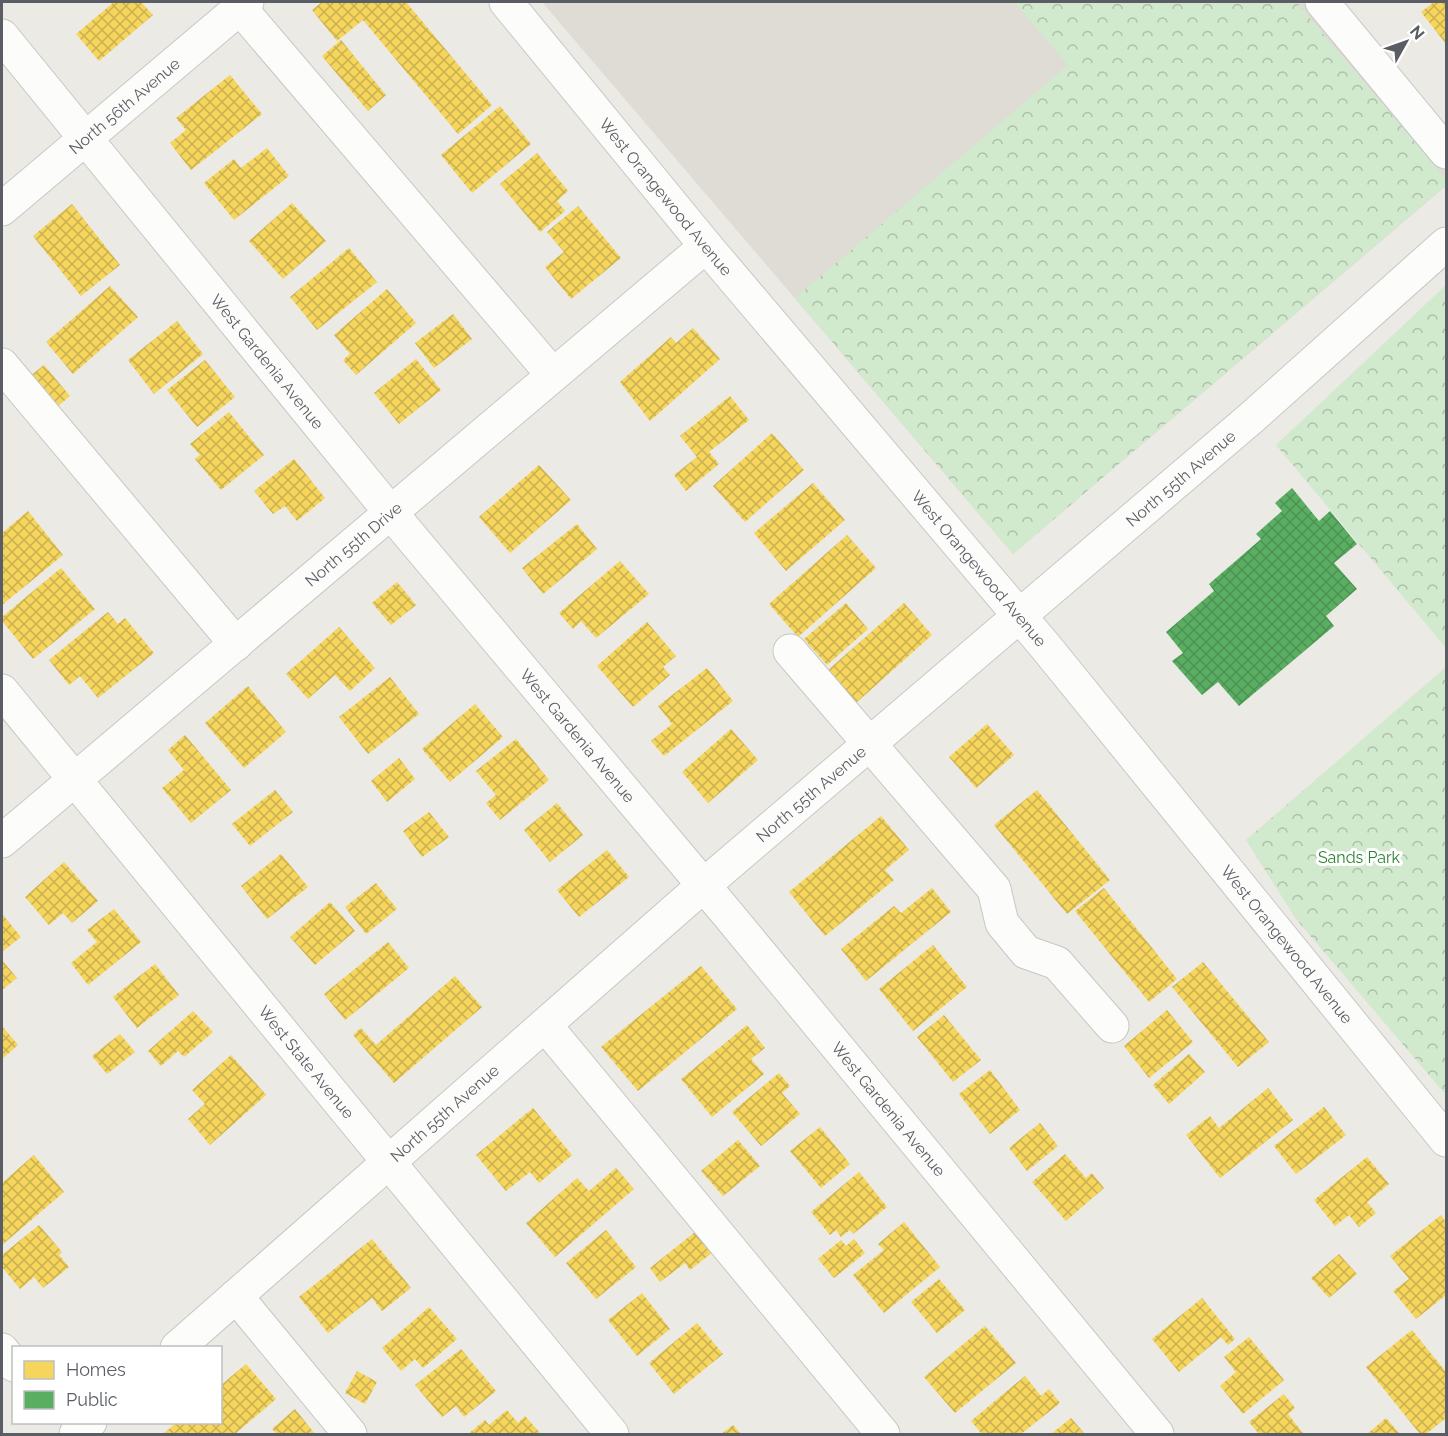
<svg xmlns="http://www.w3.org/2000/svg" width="1448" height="1436" font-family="Raleway,sans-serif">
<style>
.education{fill:#dedcd4}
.park{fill:url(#park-crowns)}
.homes{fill:url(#homes-cross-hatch)}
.public{fill:url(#public-cross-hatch)}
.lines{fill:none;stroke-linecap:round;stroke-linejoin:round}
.minor-casing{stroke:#c7c7c6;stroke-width:35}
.minor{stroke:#fcfcfb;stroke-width:33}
.labels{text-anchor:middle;stroke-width:6;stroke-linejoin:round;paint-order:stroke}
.street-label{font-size:16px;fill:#5a5e64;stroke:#fff}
.park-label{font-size:16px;fill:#2c8230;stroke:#fff}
</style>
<defs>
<pattern id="park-crowns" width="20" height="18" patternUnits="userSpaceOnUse" patternTransform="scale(1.5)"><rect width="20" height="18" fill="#d1e9cd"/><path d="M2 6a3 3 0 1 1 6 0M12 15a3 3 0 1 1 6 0" fill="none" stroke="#adc0aa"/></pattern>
<pattern id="homes-cross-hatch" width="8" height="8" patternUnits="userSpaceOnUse" patternTransform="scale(1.5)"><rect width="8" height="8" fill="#f6d55c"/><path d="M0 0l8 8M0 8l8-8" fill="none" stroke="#cab050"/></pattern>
<pattern id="public-cross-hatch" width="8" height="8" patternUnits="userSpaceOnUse" patternTransform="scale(1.5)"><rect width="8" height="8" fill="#5aae61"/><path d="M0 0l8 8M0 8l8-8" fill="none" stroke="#4d9154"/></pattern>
</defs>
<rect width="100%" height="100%" fill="#ebeae4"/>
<path class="education" d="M542,2H1343L1446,127V186L1013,554Z"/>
<g class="park">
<path d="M1014,2H1296L1446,179V185L1013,554L795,298L1068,65Z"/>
<path d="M1446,285V648L1276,445Z"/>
<path d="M1446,667V1095L1296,919L1246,840Z"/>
</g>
<g class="homes">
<path d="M114,2H141L153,15L99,61L76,34Z"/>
<path d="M322,2H406L492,105L458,134L363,20L337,41L312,10Z"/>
<path d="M1434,2H1446V44L1421,12Z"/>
<path d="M341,40L386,95L368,111L322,56Z"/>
<path d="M230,75L262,114L191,170L170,143L186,130L176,118Z"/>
<path d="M500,106L531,144L472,193L441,155Z"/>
<path d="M267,148L289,176L234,220L204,183L234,159L241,168Z"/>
<path d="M537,153L568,191L557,201L565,211L540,232L500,184Z"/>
<path d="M292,203L326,241L283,279L249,241Z"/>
<path d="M72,204L120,265L81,296L33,236Z"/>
<path d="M578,206L621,258L571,299L545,267L564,252L547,232Z"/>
<path d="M349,248L377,282L317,330L290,297Z"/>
<path d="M110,286L138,317L73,374L46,342Z"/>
<path d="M387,289L416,323L356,375L343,360L350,354L334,335Z"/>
<path d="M453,314L472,339L434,368L415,343Z"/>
<path d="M177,321L203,354L154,394L128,360Z"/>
<path d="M693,328L720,359L650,421L620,382L671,337L676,343Z"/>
<path d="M416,359L441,390L399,424L374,393Z"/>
<path d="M205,360L235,397L197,427L167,390Z"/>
<path d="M44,365L70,396L50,413L24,381Z"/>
<path d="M730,396L749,420L709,452L719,464L686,491L674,475L697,457L680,436Z"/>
<path d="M229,412L264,455L221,490L195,459L200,455L190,444Z"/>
<path d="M772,433L804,470L745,522L713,486Z"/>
<path d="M294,459L325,498L297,521L285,506L273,514L254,491Z"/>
<path d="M539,465L571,500L510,553L479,517Z"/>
<path d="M813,483L845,520L786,571L754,533Z"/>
<path d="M28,511L63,555L2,605V533Z"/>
<path d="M577,524L597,549L543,594L522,568Z"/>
<path d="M847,535L876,568L798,637L769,604Z"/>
<path d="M620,561L649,594L596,638L581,621L573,629L559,613Z"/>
<path d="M61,568L95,609L33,659L2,621V617Z"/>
<path d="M397,582L416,605L391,625L372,603Z"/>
<path d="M846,603L868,629L827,665L804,639Z"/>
<path d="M904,603L932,635L856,703L827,671Z"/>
<path d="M108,612L118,624L125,618L154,653L98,698L80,676L69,685L49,660Z"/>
<path d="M647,622L676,656L663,667L670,675L633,707L597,666Z"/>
<path d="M339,627L375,668L350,691L335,675L308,699L286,674Z"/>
<path d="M707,668L733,701L664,756L651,741L672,724L658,706Z"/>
<path d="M390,677L419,714L368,754L339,717Z"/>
<path d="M248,686L286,732L244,768L205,723Z"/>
<path d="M475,704L503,737L450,782L422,749Z"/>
<path d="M987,724L1014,755L976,788L949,757Z"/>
<path d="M731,729L758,760L708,803L682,772Z"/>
<path d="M185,735L231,790L191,823L162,788L184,770L168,750Z"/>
<path d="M516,739L549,780L500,820L486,803L496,795L476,771Z"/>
<path d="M399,758L415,779L387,802L371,781Z"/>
<path d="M275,790L293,812L250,846L232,824Z"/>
<path d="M1037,790L1110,880L1067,914L994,825Z"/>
<path d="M557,803L583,835L550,862L524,830Z"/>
<path d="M429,812L449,837L422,857L403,831Z"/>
<path d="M881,816L909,850L885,870L894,880L825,936L789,892Z"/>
<path d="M607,850L629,877L579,917L557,890Z"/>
<path d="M281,854L308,887L267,919L241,886Z"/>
<path d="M64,862L98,901L72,923L63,913L49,925L25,897Z"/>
<path d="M376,883L397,909L366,934L345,907Z"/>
<path d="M932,888L951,912L866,981L841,949L894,906L901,913Z"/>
<path d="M1104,888L1177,979L1149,1002L1075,911Z"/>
<path d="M330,902L355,931L315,965L290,937Z"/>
<path d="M114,909L141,942L88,985L71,963L97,942L87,930Z"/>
<path d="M2,914L21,937L2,952Z"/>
<path d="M388,942L409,968L345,1020L324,994Z"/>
<path d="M933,945L967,987L913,1031L879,989Z"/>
<path d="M2,960L17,978L2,990Z"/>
<path d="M1203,962L1269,1042L1238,1067L1172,987Z"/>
<path d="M155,964L179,995L137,1028L113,997Z"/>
<path d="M701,966L737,1009L638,1091L601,1047Z"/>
<path d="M455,976L482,1007L394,1083L353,1035L361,1028L376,1045Z"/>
<path d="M1167,1010L1193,1042L1149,1078L1124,1046Z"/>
<path d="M193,1011L213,1032L184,1057L178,1051L161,1066L148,1051Z"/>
<path d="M944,1015L981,1060L953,1082L917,1037Z"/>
<path d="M747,1025L765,1048L751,1059L764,1074L712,1117L681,1079Z"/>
<path d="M2,1026L18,1045L2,1059Z"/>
<path d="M120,1034L135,1052L107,1074L92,1056Z"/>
<path d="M1189,1054L1205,1072L1169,1104L1153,1085Z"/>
<path d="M231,1055L266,1095L210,1145L188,1119L205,1104L192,1090Z"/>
<path d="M990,1070L1020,1110L990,1134L959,1094Z"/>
<path d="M779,1073L790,1086L782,1093L800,1114L761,1146L732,1112Z"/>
<path d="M1268,1088L1293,1120L1220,1178L1186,1135L1210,1116L1219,1128Z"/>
<path d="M1324,1107L1346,1135L1296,1174L1274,1146Z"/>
<path d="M533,1108L572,1155L539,1183L530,1172L506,1191L476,1155Z"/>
<path d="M1040,1123L1058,1146L1027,1171L1009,1148Z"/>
<path d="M820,1127L850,1164L821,1188L790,1151Z"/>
<path d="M738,1140L760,1166L723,1196L701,1171Z"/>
<path d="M1065,1154L1086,1178L1092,1173L1104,1188L1066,1221L1032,1182Z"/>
<path d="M34,1155L64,1192L2,1245V1183Z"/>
<path d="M1367,1157L1389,1184L1367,1202L1376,1213L1359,1227L1349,1215L1335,1226L1314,1200Z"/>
<path d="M616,1168L634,1189L555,1257L526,1223L577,1178L589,1191Z"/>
<path d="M859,1172L887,1207L853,1234L850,1230L841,1237L836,1230L830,1235L811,1212Z"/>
<path d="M1441,1215L1446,1222V1295L1416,1319L1393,1291L1409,1279L1390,1256Z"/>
<path d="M904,1222L940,1267L884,1313L853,1275L884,1250L878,1244Z"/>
<path d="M39,1225L62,1252L59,1255L69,1267L43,1288L34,1277L20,1289L2,1267V1255Z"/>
<path d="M606,1230L636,1267L596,1299L566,1263Z"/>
<path d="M695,1232L712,1253L690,1270L685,1263L660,1282L650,1268Z"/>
<path d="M372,1239L411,1288L382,1311L372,1298L328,1333L299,1297Z"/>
<path d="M854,1239L865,1253L834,1278L818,1259L841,1240L846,1246Z"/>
<path d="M1339,1254L1357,1274L1329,1298L1311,1278Z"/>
<path d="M939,1279L965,1310L937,1333L911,1302Z"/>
<path d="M642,1293L670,1329L637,1356L608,1320Z"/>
<path d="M1202,1298L1235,1339L1228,1345L1221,1337L1179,1372L1152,1339Z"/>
<path d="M429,1307L457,1339L423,1368L415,1359L401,1371L382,1348Z"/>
<path d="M697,1323L723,1354L674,1394L649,1363Z"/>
<path d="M985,1326L1016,1363L955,1413L924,1377Z"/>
<path d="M1412,1330L1446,1372V1418L1426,1434H1420L1366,1367Z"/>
<path d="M1249,1337L1284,1380L1243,1414L1220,1386L1236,1372L1224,1357Z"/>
<path d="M461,1349L496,1391L464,1417L456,1406L442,1417L415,1385Z"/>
<path d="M246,1364L276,1399L235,1434H163L177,1422H220V1386Z"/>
<path d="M357,1371L377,1382L365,1404L345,1393Z"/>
<path d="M1025,1376L1041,1396L1049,1389L1060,1403L1021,1434H982L971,1421Z"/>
<path d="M1284,1394L1295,1408L1288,1414L1303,1433L1259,1434L1249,1422Z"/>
<path d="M295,1409L315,1434H277L272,1429Z"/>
<path d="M507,1410L518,1423L525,1416L541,1434H468L485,1420L489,1425Z"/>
<path d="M1071,1418L1085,1434H1051Z"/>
<path d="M1386,1418L1400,1434H1367Z"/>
<path d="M733,1425L741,1434H721Z"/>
</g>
<path class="public" d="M1292,488L1319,521L1330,511L1357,544L1334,563L1357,589L1326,616L1334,626L1239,706L1218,682L1202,695L1172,661L1183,653L1166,632L1214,591L1209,584L1261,539L1256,534L1282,511L1275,503Z"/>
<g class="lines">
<defs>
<g id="minor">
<path id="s1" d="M506,2L706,246L1045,646L1446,1140"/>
<path d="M1322,2L1446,152"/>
<path d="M240,8L553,375"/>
<path id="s2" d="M2,36L391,513L726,912L1157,1434"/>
<path id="s3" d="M2,209L247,2"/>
<path d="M2,365L236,644"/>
<path d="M790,651L994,889L1002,923L1026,952L1057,963L1112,1026"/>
<path id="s4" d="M2,691L612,1434"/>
<path id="s5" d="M2,841L706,246"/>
<path d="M545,1025L883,1434"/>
<path d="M236,1296L350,1434"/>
<path id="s6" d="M177,1348L704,885L1250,419L1446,244"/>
<path d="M2,1350L14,1365"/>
<path d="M76,1434L90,1422"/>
</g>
</defs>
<use href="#minor" class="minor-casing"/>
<use href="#minor" class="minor"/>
</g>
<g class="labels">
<g class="street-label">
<text dy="6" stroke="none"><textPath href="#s3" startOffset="160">North 56th Avenue</textPath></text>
<text dy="6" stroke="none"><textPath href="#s1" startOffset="252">West Orangewood Avenue</textPath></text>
<text dy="6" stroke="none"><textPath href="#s2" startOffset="420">West Gardenia Avenue</textPath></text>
<text dy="6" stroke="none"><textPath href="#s6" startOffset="1328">North 55th Avenue</textPath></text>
<text dy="6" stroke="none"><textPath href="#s5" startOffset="460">North 55th Drive</textPath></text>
<text dy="6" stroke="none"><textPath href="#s1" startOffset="738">West Orangewood Avenue</textPath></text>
<text dy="6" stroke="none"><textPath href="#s2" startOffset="906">West Gardenia Avenue</textPath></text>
<text dy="6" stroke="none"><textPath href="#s6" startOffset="842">North 55th Avenue</textPath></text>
<text dy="6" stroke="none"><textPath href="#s1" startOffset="1224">West Orangewood Avenue</textPath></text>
<text dy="6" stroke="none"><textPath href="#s4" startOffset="480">West State Avenue</textPath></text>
<text dy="6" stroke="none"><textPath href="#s2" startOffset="1392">West Gardenia Avenue</textPath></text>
<text dy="6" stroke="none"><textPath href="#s6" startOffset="356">North 55th Avenue</textPath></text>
</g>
<g class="park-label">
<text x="1359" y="863">Sands Park</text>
</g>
</g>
<rect width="1448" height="1436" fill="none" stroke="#5a5e64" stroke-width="6"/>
<rect x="12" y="1346" width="210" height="78" fill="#ffffff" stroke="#bdbfc1" stroke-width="1.5"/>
<rect x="24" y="1361" width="30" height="18" fill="#f6d55c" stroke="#bdbfc1" stroke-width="1.5"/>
<text x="66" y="1376" font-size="18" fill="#5a5e64">Homes</text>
<rect x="24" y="1391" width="30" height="18" fill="#5aae61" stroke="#bdbfc1" stroke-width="1.5"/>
<text x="66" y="1406" font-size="18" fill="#5a5e64">Public</text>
<g transform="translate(1406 42) rotate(50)" stroke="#ffffff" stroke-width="4.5" paint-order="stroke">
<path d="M0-4.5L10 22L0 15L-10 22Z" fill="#5a5e64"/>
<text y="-9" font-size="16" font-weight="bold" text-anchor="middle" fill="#5a5e64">N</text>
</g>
</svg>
